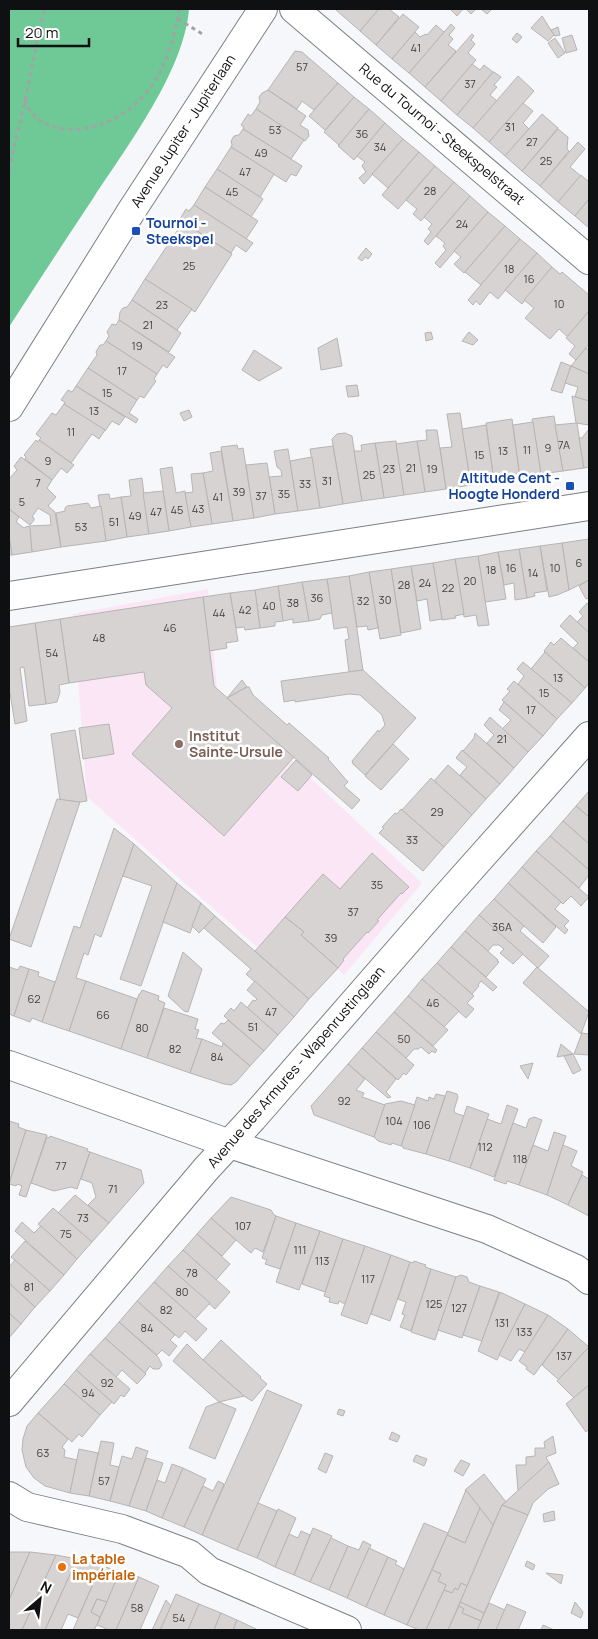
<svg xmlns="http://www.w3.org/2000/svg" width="598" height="1639" font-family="Manrope,sans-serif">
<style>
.education{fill:#fbe6f6}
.forest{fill:#6ec996}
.building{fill:#d8d3d3;stroke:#b8b4b4}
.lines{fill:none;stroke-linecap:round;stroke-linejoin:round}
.minor-casing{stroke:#7d7f82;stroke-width:30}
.path{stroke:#a1a3a6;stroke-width:3;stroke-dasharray:4 4;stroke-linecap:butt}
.minor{stroke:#fff;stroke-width:28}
.transit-dot{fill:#1a4fb4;stroke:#fff;stroke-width:2}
.education-dot{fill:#8d6e63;stroke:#fff;stroke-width:2}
.food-dot{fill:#e8710a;stroke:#fff;stroke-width:2}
.labels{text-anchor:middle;stroke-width:5;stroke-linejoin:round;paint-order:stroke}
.number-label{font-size:11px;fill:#414142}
.street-label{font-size:14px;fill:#0f1011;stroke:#fff}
.transit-label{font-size:14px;font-weight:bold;fill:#164399;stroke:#fff;text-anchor:start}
.education-label{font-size:14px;font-weight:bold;fill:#785e54;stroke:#fff;text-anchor:start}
.food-label{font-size:14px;font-weight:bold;fill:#c56008;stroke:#fff;text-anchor:start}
</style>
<rect width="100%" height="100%" fill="#f5f7fb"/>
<path class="education" d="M208,589L217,690L422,883L344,975L291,924L265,954L87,797L73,614Z"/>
<path class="forest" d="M9,9H189C184,71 128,145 94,197C65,240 37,284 9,327Z"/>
<g class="building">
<path d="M335,9H379L360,31Z"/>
<path d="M379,9H389L399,17L376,45L360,31Z"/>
<path d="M450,9H463L457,16Z"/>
<path d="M466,9H476L471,14Z"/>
<path d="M481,9H492L487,14Z"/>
<path d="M403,14L419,27L392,59L376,45Z"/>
<path d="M542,16L554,35L548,41L531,28Z"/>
<path d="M451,24L455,28L449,35L453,39L448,45L456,51L425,87L409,73Z"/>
<path d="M436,25L444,32L409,73L392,59L415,32L420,37L426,34L427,35Z"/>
<path d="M558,27L560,35L555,36L551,30Z"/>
<path d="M517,33L522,37L517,43L512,39Z"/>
<path d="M472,34L474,36L471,40L475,44L468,53L476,60L441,101L425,87Z"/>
<path d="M572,35L577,50L566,53L562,38Z"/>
<path d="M555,38L565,53L558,58L548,43Z"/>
<path d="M295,51L302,52L338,83L314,110L302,101L297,109L268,90Z"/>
<path d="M472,64L480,70L484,65L493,72L457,115L441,101Z"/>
<path d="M493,72H494L501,77L494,85L497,87L490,95L497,101L473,128L457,115Z"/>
<path d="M518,76L534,91L489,142L473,128Z"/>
<path d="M338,83L354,97L325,130L309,116Z"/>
<path d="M268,90L306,116L300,125L308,130L309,136L305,141L256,109L260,102L259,97L262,93Z"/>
<path d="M354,97L369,109L339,145L324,132Z"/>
<path d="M523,103L533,111L523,123L529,129L505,156L489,142Z"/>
<path d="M256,109L304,140L291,159L243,129L244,127L241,125L248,114L251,116Z"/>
<path d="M369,109L385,123L354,160L338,146Z"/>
<path d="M542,114L558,128L522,171L505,156Z"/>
<path d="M385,123L403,139L364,184L359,178L366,172L362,166L365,162L357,156Z"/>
<path d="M243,129L302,166L296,176L291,174L286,182L231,147L232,145L231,141L234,136L239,135Z"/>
<path d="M558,129L568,137L567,149L569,151L540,186L522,171Z"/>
<path d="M403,139L419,152L388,188L372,174Z"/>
<path d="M578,142L585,149L570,167L581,176L558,202L540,186Z"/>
<path d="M231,147L274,174L260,197L217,169Z"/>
<path d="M419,152L435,166L398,209L382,195Z"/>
<path d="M435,166L454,182L421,221L413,214L417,209L406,200Z"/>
<path d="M217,169L263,199L251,217L205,187Z"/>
<path d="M581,175L589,182V199L575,216L558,202Z"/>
<path d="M454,182L470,196L428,245L424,241L431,232L428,229L432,224L424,217Z"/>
<path d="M205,187L258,221L246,239L194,205Z"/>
<path d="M470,196L488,212L440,268L435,263L446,250L443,246L445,243L436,236Z"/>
<path d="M589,199V228L575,216Z"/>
<path d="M194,205L253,243L246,252L236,245L231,253L183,222V220L180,219L186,209L189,211Z"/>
<path d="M488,212L505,226L464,273L454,264L461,257L454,251Z"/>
<path d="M183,222L232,254L195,312L145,279Z"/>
<path d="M505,226L520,239L481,285L465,272Z"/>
<path d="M520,239L537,253L498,299L490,292L480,305L476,301L473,305L468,300Z"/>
<path d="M366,248L372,254L368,259L365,257L362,261L358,258Z"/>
<path d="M537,253L552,267L522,304L505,290Z"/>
<path d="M552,267L560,274L562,272L589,295V311L568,337L559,329L550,339L525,318L534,308L524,300Z"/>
<path d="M145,279L192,309L177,330L132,300Z"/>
<path d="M132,300L181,333L169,352L119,320L120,312L123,308L127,307Z"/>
<path d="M589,311V344L576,360L569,354L575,346L566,338Z"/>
<path d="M119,320L175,357L167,368L163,365L157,374L106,341L109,336L107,332L112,324L116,325Z"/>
<path d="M431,332L433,339L426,341L425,333Z"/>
<path d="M469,332L478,340L473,345L462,341Z"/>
<path d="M337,338L342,366L321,370L318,348Z"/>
<path d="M106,341L157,374L154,379L156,381L144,398L140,396L137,400L88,368L97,355L96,352L100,345H103Z"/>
<path d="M586,348L589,350V374L571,366Z"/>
<path d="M254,350L282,368L259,381L242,370Z"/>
<path d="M561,362L571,366L562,393L551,390Z"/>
<path d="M571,366L589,374V401L575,397L578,387L565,383Z"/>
<path d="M88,368L137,400L129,413L138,419L136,423L76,386Z"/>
<path d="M357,385L359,396L348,397L346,386Z"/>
<path d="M76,386L125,417L119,425L112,421L105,431L64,404L65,402L61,400L68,390L72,392Z"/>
<path d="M572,396L589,401V425L576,423Z"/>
<path d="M64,404L105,430L99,439L92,434L71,463L39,440L41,438L36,434L52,413L56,415Z"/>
<path d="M189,410L192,417L184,421L180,413Z"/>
<path d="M460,413L471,485L446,489L440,448L452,447L447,414Z"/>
<path d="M554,416L563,471L541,474L532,419Z"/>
<path d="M512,419L520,478L494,481L486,423Z"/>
<path d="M533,422L541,474L520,478L513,425Z"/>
<path d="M576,423H577L584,468L563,471L555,425Z"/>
<path d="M486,425L494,481L471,485L462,429Z"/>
<path d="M589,429V467L584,468L579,438H582Z"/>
<path d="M426,430H437L446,489L425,492L417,441L427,440Z"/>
<path d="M345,433L352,436L362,501L343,504L332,439L337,434Z"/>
<path d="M36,440L38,442L39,440L74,465L67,473L61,468L52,480L25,459L26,457L24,455Z"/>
<path d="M396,441L404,495L384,498L375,443Z"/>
<path d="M417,441L425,492L404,495L396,444Z"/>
<path d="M375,443L384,498L362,501L354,451H362L361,445Z"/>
<path d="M237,445L238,449L243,448L254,518L233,521L221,447Z"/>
<path d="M333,446L343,504L320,508L310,449Z"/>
<path d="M288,449L298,511L275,514L269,477L282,476L281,470L277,467L274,451Z"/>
<path d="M221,451L233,521L212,524L203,473L213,471L210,453Z"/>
<path d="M21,457L52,480L47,488L56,497L48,506L55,512L61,547L32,552L29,526L51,525L50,515L38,508L32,517L34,518V520L30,525L9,509V479L17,470L14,466Z"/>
<path d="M312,457L320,508L298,511L290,461Z"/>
<path d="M267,463L275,514L254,518L246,465Z"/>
<path d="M172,467L176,493L185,491L191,527L169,531L160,469Z"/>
<path d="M203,473L212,524L191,527L185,493L193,492L191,474Z"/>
<path d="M142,478L149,534L127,537L121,497L131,496L129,480Z"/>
<path d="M163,491L169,531L149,534L143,493Z"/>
<path d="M109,494L110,499L121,497L127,537L106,541L98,495Z"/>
<path d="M88,503L91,508L101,506L106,541L61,547L56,513L65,511V508L67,506Z"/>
<path d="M9,509L19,517L16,522L24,528L28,526L30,528L32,552L12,555L9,537Z"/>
<path d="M9,537L12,555H9Z"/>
<path d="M589,539V580L569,590L562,543Z"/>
<path d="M562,543L569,590L557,595L549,597L540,546Z"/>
<path d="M540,546L547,591L534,593L535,596L527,598L519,549Z"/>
<path d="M519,549L527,598L515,600L514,583L504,585L498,552Z"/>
<path d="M498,552L506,599L485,602L478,556Z"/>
<path d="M478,556L489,625L478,626L476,615L464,617L455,559Z"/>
<path d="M455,559L464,614L455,616L456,618L442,620L433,563Z"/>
<path d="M433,563L442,619L430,621L427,599L417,601L411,566Z"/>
<path d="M411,566L421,629L401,633L391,569Z"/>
<path d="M391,569L401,635L380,639L369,572Z"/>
<path d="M369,572L378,628L368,630L367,626L357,627L349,576Z"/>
<path d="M349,576L363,670L349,672L345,640L349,639L347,627L334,629L327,579Z"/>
<path d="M327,579L332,613L322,615L320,619L309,621L302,582Z"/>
<path d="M589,580V598L586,599L579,586Z"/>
<path d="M302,582L309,621L293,623V619L283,621L278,586Z"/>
<path d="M278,586L283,621L275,622V626L260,628L255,590Z"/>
<path d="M255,590L260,628L245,630L244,627L236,628L230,593Z"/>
<path d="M230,593L238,641L226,643L227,648L209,651L203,597Z"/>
<path d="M203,597L214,686L294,757L224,836L132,754L172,708L146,685L144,672L69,683L60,619Z"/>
<path d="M587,603L589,605V633L577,622L583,616L579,612Z"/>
<path d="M570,615L589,633V662L573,648L578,643L560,626Z"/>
<path d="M60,619L69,683L59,685L60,692L57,702L46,704L35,623Z"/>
<path d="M35,623L46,704L29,706L24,667L20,668L27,721L15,724L10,693L9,694V627Z"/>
<path d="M561,638L589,662V683L585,688L544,651L551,642L554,645Z"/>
<path d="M545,652L585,688L572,703L531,669Z"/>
<path d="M523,662L572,703L557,719L518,684L524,676L517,669Z"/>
<path d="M363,670L416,718L365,775L353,764L352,761L378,730L379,732L385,725L382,715L360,695L349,694L295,702V700L284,702L281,681Z"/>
<path d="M242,680L247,687L227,698Z"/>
<path d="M514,681L557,719L543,736L502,700L510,691L507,689Z"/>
<path d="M247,687H249L253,695L287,725L289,723L329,758L328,759L335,767L348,782L344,786L360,800L352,809L227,698Z"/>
<path d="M504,702L543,736L528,752L502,729L511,720L499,710Z"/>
<path d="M490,717L528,752L514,768L487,743L494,735L484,725Z"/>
<path d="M109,724L114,754L83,759L79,728Z"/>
<path d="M75,730L87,801L80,802L60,800L51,734Z"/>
<path d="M475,733L514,768L500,784L463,751L474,738Z"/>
<path d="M393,744L409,759L381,790L365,776Z"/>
<path d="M462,750L500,784L486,799L460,775L467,767L456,758Z"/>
<path d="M296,760L312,775L298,791L281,777Z"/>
<path d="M448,765L486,799L472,815L434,781Z"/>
<path d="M431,778L472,815L444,847L402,810Z"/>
<path d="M589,791V817L576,806Z"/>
<path d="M57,799L80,802L31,947L9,939Z"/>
<path d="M576,806L589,817V844L563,821Z"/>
<path d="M401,809L444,847L423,871L379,833L384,828L382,827L395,813L397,814Z"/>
<path d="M563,821L589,844V870L550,836Z"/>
<path d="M114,828L134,844L101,937L95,934L88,955L84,953L76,978L86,981L69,1031L42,1022L74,926L80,928Z"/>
<path d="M550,836L589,870V875L579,888L536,851Z"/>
<path d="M134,844L177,883L141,986L120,979L152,886L123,876Z"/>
<path d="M536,851L589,897L581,906L571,896L563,904L522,867Z"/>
<path d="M372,853L409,887L402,894L401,893L377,920L379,921L368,933L367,932L343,959L344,960L338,968L301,935L304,932L285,917L323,874L340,889Z"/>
<path d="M522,867L561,902L555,909L569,921L564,926L568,930L565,934L508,883Z"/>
<path d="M177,883L201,903L190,933L163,922Z"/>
<path d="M508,883L556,927L543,943L494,899Z"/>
<path d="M494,899L524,926L520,931L549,956L538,968L479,915Z"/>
<path d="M201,903L215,916L199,933L192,926Z"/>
<path d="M479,915L523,954L513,964L500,953L504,949L499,945H493L488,951L465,931Z"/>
<path d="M215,916L309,999L294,1017L246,974L251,969L204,928Z"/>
<path d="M285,917L304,932L301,935L338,968L309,999L255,951Z"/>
<path d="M465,931L498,960L497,961L499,962L486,977L451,947Z"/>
<path d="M451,947L497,987L493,991L481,981L478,985L479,986L472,994L437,963Z"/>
<path d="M183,952L202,969L188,1012L184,1011L168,996Z"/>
<path d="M437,963L474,996L467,1003L474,1009L466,1018L422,979Z"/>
<path d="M20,966L29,969L14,1016L9,1014V967L18,970Z"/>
<path d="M537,967L589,1012L581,1034L523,983Z"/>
<path d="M29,969L39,972L38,976L55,982L42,1022L32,1018L30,1022L14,1016Z"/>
<path d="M422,979L459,1011L444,1027L408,996Z"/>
<path d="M86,981L137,999L121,1049L69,1031Z"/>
<path d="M255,981L294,1017L278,1035L247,1008L253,1000L255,1001L257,999L247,990Z"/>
<path d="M142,990L159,996L158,1000L165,1003L147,1058L121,1049L139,994H140Z"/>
<path d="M408,996L448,1030L433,1046L394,1012Z"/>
<path d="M241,1002L278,1035L264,1051L224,1016L231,1008L234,1011Z"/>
<path d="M164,1008L198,1019L195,1029L199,1030L196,1038L202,1039L190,1073L147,1058Z"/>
<path d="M394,1012L437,1050L435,1053L432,1051L429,1054L421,1047L418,1049H414L406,1058L376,1032Z"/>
<path d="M228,1020L264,1051L250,1066L212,1033L221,1023L224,1024Z"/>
<path d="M376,1032L414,1065L406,1075L404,1073L398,1080L362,1048Z"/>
<path d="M582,1033L589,1034V1055L574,1054Z"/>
<path d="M202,1039L222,1047L223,1043L250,1066L236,1082L231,1085L224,1084L190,1073Z"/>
<path d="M561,1044L573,1054L557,1057Z"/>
<path d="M362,1048L396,1079L386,1092L391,1097L388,1098L348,1064Z"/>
<path d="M573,1054L581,1070L573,1074L564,1056Z"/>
<path d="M533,1063L528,1079L520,1066Z"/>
<path d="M348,1064L365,1079L356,1090L364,1093L362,1097L385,1105L374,1137L314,1115L311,1106Z"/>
<path d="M447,1091L457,1094L458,1097L454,1110L455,1113L464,1116L449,1161L426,1154Z"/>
<path d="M436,1094L445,1096L426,1154L403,1148V1146H401L417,1097L428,1101L429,1097L434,1099Z"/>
<path d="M401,1101L415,1105L401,1146L392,1143L391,1145L378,1141L374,1137L385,1104Z"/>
<path d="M507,1105L518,1109L494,1177L470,1168L487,1119L501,1124Z"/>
<path d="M467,1106L489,1114L470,1168L449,1161Z"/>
<path d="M534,1117L542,1120L519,1185L507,1181L506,1184L494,1180L513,1123L526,1128L529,1119Z"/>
<path d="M9,1121L19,1124L18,1127L26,1130L9,1184Z"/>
<path d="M26,1130L47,1135L26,1197L19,1195L22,1186L17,1184L16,1186L9,1184Z"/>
<path d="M554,1132L566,1136L547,1195L519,1185L533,1145L548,1151Z"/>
<path d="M50,1136L88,1149L87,1151L90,1152L77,1189L71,1187L54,1191L31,1183L47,1137L49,1138Z"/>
<path d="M563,1145L577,1151L571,1166L583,1172L568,1205L547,1195Z"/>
<path d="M90,1152L141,1170L144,1183L109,1223L88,1205L96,1197L92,1183L81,1179Z"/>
<path d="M582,1175L589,1179V1216L568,1205Z"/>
<path d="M75,1195L109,1223L92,1242L58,1213Z"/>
<path d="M231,1197L271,1210L274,1215L276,1216L263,1252L255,1248L251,1253L211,1218Z"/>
<path d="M53,1208L92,1242L77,1259L38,1224Z"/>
<path d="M276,1216L296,1223L280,1269L265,1264L267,1260L262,1258Z"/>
<path d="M211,1218L236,1240L222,1256L197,1234Z"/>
<path d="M22,1222L34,1233L41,1226L77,1259L64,1275L15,1231Z"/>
<path d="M296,1223L320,1231L299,1290L276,1282Z"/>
<path d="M320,1231L343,1239L325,1292L302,1284Z"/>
<path d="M197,1234L230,1264L216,1280L183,1250Z"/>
<path d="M343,1239L365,1246L345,1304L339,1301L338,1304L329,1302L330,1298L324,1296Z"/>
<path d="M25,1241L64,1275L50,1291L11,1257Z"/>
<path d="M365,1246L391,1255L367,1324L341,1315Z"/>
<path d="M183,1250L230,1292L215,1309L168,1266Z"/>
<path d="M391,1255L410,1262L390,1321L371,1314Z"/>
<path d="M15,1260L50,1291L35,1307L9,1283V1267Z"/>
<path d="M414,1261L426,1265L425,1267L431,1269L411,1331L400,1327L405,1315L402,1314L406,1302L398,1299L410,1262L413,1263Z"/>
<path d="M168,1266L210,1303L195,1319L154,1282Z"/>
<path d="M431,1269L456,1277L435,1340L411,1332Z"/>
<path d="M461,1275L467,1277L469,1282L480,1286L462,1338L438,1330L456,1277Z"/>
<path d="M154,1282L207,1329L196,1341L185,1331L179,1338L137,1301Z"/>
<path d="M9,1283L35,1307L21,1324L9,1313Z"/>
<path d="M480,1286L499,1292L482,1341L463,1335Z"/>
<path d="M500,1292L525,1304L497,1360L478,1351Z"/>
<path d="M137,1301L175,1335L170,1340L177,1346L169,1356L162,1350L157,1355L119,1322Z"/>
<path d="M525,1304L548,1315L525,1352L519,1349L511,1361L499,1355Z"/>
<path d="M9,1313L21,1324L9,1338Z"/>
<path d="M548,1315L568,1329L534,1375L526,1369L527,1367L519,1361Z"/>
<path d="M119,1322L158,1357L162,1365L159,1369H153L150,1366L145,1373L105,1338Z"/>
<path d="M568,1329L589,1347L559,1380L542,1365Z"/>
<path d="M105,1338L146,1374L137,1384L122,1370L116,1377L90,1354Z"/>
<path d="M221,1340L261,1377L260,1378L267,1384L252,1401L244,1396L203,1360Z"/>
<path d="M187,1344L203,1360L244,1396L219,1402L173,1361Z"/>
<path d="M589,1347V1385L574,1398L557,1381Z"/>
<path d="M90,1354L130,1389L124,1397L121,1395L114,1404L76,1370Z"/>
<path d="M76,1370L112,1402L100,1415L64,1384Z"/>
<path d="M64,1384L100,1415L82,1437L79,1434L72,1442L38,1413Z"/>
<path d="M589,1385V1429L586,1432L566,1404Z"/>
<path d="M267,1390L302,1405L237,1550L202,1535Z"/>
<path d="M219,1402L236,1409L215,1459L189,1448L206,1407Z"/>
<path d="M339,1409L345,1411L343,1416L337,1414Z"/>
<path d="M38,1413L68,1439L62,1447L65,1450L64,1457L77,1460L70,1493L45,1486L34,1478L26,1467L22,1450L23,1439L27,1426Z"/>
<path d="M392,1432L400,1436L397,1442L389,1439Z"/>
<path d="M553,1436L556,1453L546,1457L549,1463L518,1491L516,1465H526V1457L535,1456V1448H545L544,1442Z"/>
<path d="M101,1441L114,1443L110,1465L119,1467L110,1501L89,1496Z"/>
<path d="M136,1447L148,1451L129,1506L110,1501L122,1456L132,1459Z"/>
<path d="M79,1449L98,1453L89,1496L70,1493Z"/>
<path d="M325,1453L333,1456L326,1473L318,1469Z"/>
<path d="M416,1455L427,1459L424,1466L413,1461Z"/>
<path d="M146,1458L163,1463L146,1511L129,1506Z"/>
<path d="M461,1460L470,1464L463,1476L454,1471Z"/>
<path d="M549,1462L559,1484L548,1489L533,1503L528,1515L502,1505Z"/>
<path d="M172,1464L183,1468L162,1518L146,1511L157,1480L165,1483Z"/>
<path d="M183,1468L206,1479L184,1527L162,1518Z"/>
<path d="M484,1474L506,1502L502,1505L493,1525L465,1490Z"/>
<path d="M218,1481L224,1484L202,1535L184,1527L203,1486L213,1491Z"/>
<path d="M466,1490L480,1508L465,1543L447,1535Z"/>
<path d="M258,1503L277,1511L257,1558L237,1550Z"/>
<path d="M502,1505L528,1515L484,1613L460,1602Z"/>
<path d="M480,1508L493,1525L467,1586L461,1583L458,1590L455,1588L452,1593L444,1590L446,1585L438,1581L441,1574L432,1570L447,1535L465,1543Z"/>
<path d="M278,1509L296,1518L275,1567L257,1558Z"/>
<path d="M554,1511L555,1520L544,1522L543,1514Z"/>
<path d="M424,1523L448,1533L407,1625L384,1615Z"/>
<path d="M313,1528L332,1536L310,1582L294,1575Z"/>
<path d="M301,1531L310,1535L294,1575L275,1567L289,1534L298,1538Z"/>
<path d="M331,1538L348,1546L329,1590L310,1582Z"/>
<path d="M363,1541L371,1545L347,1598L329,1590L348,1546L359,1550Z"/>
<path d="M369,1548L388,1557L366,1607L347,1598Z"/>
<path d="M9,1552H30L9,1600Z"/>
<path d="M30,1552L56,1555L22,1630H9V1600Z"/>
<path d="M56,1555L77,1559L45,1630H22Z"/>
<path d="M388,1557L397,1561L395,1564L404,1569L384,1615L366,1607Z"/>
<path d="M77,1559L101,1566L78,1618L68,1614L61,1630H45Z"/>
<path d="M527,1561L535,1565L533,1570L525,1566Z"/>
<path d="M101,1566L120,1571L107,1602L97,1599L91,1612L100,1617L97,1625L94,1630H73Z"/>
<path d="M432,1570L441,1574L438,1581L446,1585L426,1630H419L407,1625Z"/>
<path d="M120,1571L139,1577L116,1630H109L97,1625Z"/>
<path d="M546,1573L563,1575L561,1584Z"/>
<path d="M139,1577L159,1586L140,1630H116Z"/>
<path d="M461,1583L467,1586L448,1630H426L444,1590L452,1593L455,1588L458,1590Z"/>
<path d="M176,1594L199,1604L188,1630H160Z"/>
<path d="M97,1599L107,1602L100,1617L91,1612Z"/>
<path d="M166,1600L171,1606L160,1630H152Z"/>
<path d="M460,1602L484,1613L481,1621L462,1613L464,1609L459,1606Z"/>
<path d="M575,1602L583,1612L581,1618L571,1613Z"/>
<path d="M489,1603L505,1610L496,1630H477Z"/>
<path d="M199,1604L221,1613L214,1630H188Z"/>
<path d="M507,1604L526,1612L518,1630H496Z"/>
<path d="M459,1606L464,1609L462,1613L481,1621L477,1630H448Z"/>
<path d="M221,1613L237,1620L233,1630H214Z"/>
<path d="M237,1620L256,1629V1630H233Z"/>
<path d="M543,1625L554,1630H541Z"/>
</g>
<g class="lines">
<defs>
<g id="minor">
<path d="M294,9L589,260"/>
<path d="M9,407L132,210L263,9"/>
<path d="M9,596L589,506"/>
<path d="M9,1065L230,1144L487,1229L576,1269L589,1280"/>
<path d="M9,1402L206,1169L253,1118L443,900L589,736"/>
<path d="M9,1496L27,1507L122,1529L189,1554L209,1571L347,1630"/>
</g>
</defs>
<use href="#minor" class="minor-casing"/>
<g class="path">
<path d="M178,19L204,35"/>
<path d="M25,100C30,116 42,124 58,128C98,136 140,110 159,74C169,55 176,31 179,9"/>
<path d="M9,170L25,100L44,9"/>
</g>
<use href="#minor" class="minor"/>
</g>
<g class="transit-dot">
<rect x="131" y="226" width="10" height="10" rx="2.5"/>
<rect x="565" y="481" width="10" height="10" rx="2.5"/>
</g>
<circle class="education-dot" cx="179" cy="744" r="5"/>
<circle class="food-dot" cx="62" cy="1567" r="5"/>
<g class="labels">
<g class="number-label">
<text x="416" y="52">41</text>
<text x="302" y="71">57</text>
<text x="470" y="88">37</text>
<text x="510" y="131">31</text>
<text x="275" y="134">53</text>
<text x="362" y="138">36</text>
<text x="532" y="146">27</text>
<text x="380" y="151">34</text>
<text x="261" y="157">49</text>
<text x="546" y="165">25</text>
<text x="245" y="176">47</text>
<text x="430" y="195">28</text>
<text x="232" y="196">45</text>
<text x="462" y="228">24</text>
<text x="189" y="270">25</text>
<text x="509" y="273">18</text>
<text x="529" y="283">16</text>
<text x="559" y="308">10</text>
<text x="162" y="309">23</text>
<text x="148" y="329">21</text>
<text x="137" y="350">19</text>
<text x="122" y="375">17</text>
<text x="107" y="397">15</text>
<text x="94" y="415">13</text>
<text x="71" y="436">11</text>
<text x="564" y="449">7A</text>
<text x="548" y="452">9</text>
<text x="527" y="454">11</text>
<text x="503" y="455">13</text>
<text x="479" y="459">15</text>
<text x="48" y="465">9</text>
<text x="411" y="472">21</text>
<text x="389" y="473">23</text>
<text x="432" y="473">19</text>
<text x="369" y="479">25</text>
<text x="327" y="485">31</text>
<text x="38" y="487">7</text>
<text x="305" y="488">33</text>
<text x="239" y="496">39</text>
<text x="284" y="498">35</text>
<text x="261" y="500">37</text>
<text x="218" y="501">41</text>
<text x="22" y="506">5</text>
<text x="198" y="513">43</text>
<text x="177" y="514">45</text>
<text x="156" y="516">47</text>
<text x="135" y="520">49</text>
<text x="114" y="526">51</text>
<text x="81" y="531">53</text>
<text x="579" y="567">6</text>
<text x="511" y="572">16</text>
<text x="555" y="572">10</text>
<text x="491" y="574">18</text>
<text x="533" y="577">14</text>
<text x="470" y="585">20</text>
<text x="425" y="587">24</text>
<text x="404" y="589">28</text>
<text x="448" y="592">22</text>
<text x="317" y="602">36</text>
<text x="385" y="604">30</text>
<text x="363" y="605">32</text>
<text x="293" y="607">38</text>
<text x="269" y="610">40</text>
<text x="245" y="614">42</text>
<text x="219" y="617">44</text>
<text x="170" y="632">46</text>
<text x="99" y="642">48</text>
<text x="52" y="657">54</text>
<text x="558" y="682">13</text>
<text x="544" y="697">15</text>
<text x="531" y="714">17</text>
<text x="502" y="743">21</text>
<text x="437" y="816">29</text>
<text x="412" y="844">33</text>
<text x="377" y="889">35</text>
<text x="353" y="916">37</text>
<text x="502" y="931">36A</text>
<text x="331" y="942">39</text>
<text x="34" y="1003">62</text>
<text x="433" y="1007">46</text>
<text x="271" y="1016">47</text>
<text x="103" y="1019">66</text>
<text x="253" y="1031">51</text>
<text x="142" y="1032">80</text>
<text x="404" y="1043">50</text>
<text x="175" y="1053">82</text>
<text x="217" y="1061">84</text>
<text x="344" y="1105">92</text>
<text x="394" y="1125">104</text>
<text x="422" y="1129">106</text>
<text x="485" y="1151">112</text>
<text x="520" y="1163">118</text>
<text x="61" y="1170">77</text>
<text x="113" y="1193">71</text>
<text x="83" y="1222">73</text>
<text x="243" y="1230">107</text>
<text x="66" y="1238">75</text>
<text x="300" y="1254">111</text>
<text x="322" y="1265">113</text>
<text x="192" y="1277">78</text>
<text x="368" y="1283">117</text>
<text x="29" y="1291">81</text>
<text x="182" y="1296">80</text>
<text x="434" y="1308">125</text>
<text x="459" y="1312">127</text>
<text x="166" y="1314">82</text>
<text x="502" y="1327">131</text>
<text x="147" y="1332">84</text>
<text x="524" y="1336">133</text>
<text x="564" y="1360">137</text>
<text x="107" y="1387">92</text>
<text x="88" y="1397">94</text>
<text x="43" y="1457">63</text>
<text x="104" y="1485">57</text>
<text x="137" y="1612">58</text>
<text x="179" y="1622">54</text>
</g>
<g class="street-label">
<text transform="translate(183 131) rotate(-57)" y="5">Avenue Jupiter - Jupiterlaan</text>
<text transform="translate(442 134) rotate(40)" y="5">Rue du Tournoi - Steekspelstraat</text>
<text transform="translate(296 1067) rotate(-49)" y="5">Avenue des Armures - Wapenrustinglaan</text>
</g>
<g class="transit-label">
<text x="146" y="228">Tournoi -<tspan x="146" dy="16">Steekspel</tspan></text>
<text x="560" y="483" text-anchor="end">Altitude Cent -<tspan x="560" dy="16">Hoogte Honderd</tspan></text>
</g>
<g class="education-label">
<text x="189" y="741">Institut<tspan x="189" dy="16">Sainte-Ursule</tspan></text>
</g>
<g class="food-label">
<text x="72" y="1564">La table<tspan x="72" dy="16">impériale</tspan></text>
</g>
</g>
<rect width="598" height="1639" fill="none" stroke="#0f1011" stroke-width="20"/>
<g transform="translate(40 1599) rotate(28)" stroke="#ffffff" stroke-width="4" paint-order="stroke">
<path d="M0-4L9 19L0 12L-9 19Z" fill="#0f1011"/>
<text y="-8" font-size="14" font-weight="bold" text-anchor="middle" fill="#0f1011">N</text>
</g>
<path d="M18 38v8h71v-8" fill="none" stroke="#0f1011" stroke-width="2.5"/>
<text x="25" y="38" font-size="15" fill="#0f1011" stroke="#ffffff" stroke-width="4" paint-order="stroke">20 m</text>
</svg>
